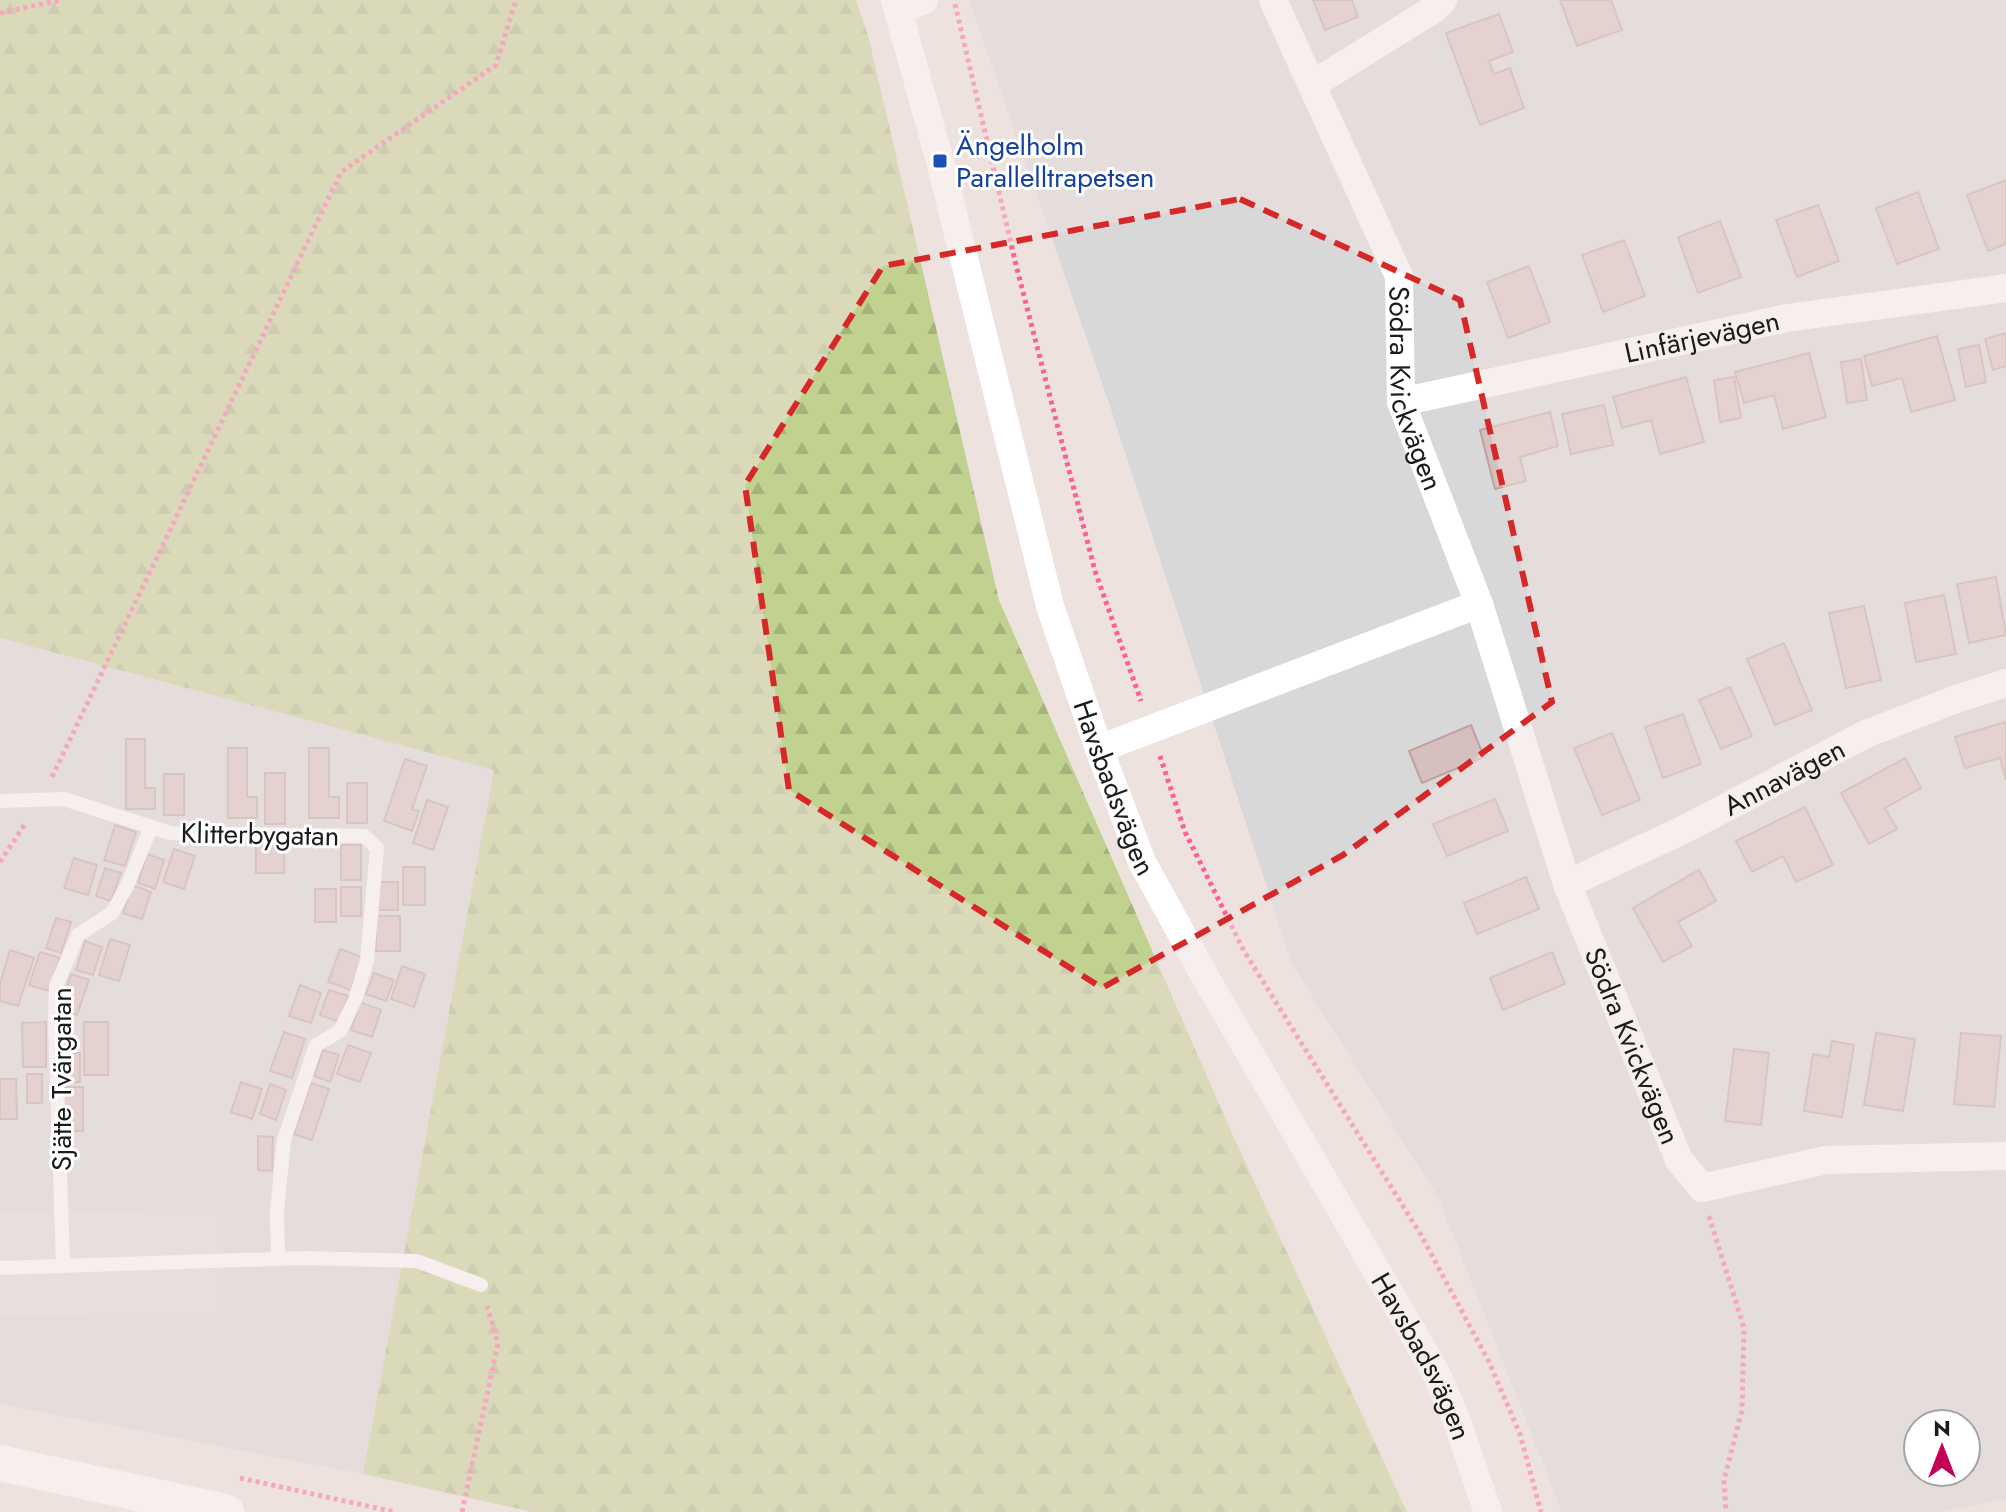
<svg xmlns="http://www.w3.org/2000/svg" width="2006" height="1512" font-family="Jost,sans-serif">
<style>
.residential{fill:#d9d8d8;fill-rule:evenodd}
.forest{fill:url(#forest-firs)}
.parking{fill:#dbdbdb}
.building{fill:#d5bfbf;stroke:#c0a1a1;stroke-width:2}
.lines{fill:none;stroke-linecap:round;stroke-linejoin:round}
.path{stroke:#ff5f96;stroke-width:5;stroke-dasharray:4 4;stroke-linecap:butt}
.service{stroke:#fff;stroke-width:14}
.minor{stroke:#fff;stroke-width:28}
.tertiary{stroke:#fff;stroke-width:36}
.marked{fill:none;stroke:#d62828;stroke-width:6;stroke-dasharray:16 10;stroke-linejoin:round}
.transit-dot{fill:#1a4fb4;stroke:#fff;stroke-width:3}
.labels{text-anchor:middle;stroke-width:6;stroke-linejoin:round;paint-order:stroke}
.transit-label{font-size:28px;fill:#164399;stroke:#fff;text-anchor:start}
.street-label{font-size:28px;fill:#1b1b1b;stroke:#fff}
</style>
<defs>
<pattern id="forest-firs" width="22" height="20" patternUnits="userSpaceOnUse" patternTransform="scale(2)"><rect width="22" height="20" fill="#c0d190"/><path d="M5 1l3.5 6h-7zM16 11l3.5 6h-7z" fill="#a4b37c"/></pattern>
</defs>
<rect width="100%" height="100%" fill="#eee2df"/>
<g class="residential">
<path d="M969,0H2006V1499L1940,1512H1562L1439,1199L1292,964L1108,400ZM1918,1424H1966V1472H1918Z"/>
<path d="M0,638L494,770L363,1474L0,1404Z"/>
</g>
<path class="forest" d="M0,0H856L869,39L999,600L1234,1138L1407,1512H532L363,1474L494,770L0,638Z"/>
<path class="parking" d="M222,1210L223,1313L0,1316V1212Z"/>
<g class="building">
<path d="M1313,0H1352L1358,17L1325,30Z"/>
<path d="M1560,0H1611L1622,30L1577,46Z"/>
<path d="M1499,14L1513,52L1489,61L1494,74L1510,68L1524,108L1480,125L1446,33Z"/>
<path d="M2006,180V244L1988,251L1967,195Z"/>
<path d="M1918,192L1939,249L1897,264L1876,208Z"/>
<path d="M1818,205L1839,261L1797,277L1776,220Z"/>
<path d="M1720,221L1741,277L1698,293L1678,237Z"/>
<path d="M1624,240L1645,296L1603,312L1582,255Z"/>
<path d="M1529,266L1550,322L1508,338L1487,282Z"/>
<path d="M2006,333V366L1993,370L1985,339Z"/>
<path d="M1937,336L1955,400L1911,412L1902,378L1872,386L1864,356Z"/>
<path d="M1979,345L1986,382L1966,387L1958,349Z"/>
<path d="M1809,353L1826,417L1783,429L1774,395L1744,403L1735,372Z"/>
<path d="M1861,359L1867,400L1847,403L1841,362Z"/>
<path d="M1686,377L1704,442L1660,454L1651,420L1622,428L1613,397Z"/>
<path d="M1734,377L1741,418L1720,422L1714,380Z"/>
<path d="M1604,405L1613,445L1571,454L1562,414Z"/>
<path d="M1550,412L1558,446L1520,457L1526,481L1495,489L1480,430Z"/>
<path d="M1996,577L2006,635L1969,643L1957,584Z"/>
<path d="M1944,595L1956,654L1916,662L1905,603Z"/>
<path d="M1864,606L1881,680L1846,688L1829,613Z"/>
<path d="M1784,643L1812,710L1775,725L1747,659Z"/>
<path d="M1730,687L1752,736L1721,749L1699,700Z"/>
<path d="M1683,714L1701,764L1663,778L1645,727Z"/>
<path d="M2006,722V780L2000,758L1965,768L1955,737Z"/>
<path d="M1471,725L1484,757L1422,783L1409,751Z"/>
<path d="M1612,733L1640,800L1602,815L1574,748Z"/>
<path d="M126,739H145V788H155V809H126Z"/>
<path d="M228,748H247V797H257V818H228Z"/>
<path d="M309,748H329V797H339V818H309Z"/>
<path d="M1905,758L1921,788L1885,808L1897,829L1869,844L1841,793Z"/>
<path d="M405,759L427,766L412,809L419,811L412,831L384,821Z"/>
<rect x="265" y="773" width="20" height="51"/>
<rect x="164" y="774" width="20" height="41"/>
<rect x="347" y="783" width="20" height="40"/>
<path d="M1495,799L1508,831L1447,856L1433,824Z"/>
<path d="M427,800L448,807L433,850L413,843Z"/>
<path d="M1805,807L1833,865L1796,882L1783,856L1752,872L1736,841Z"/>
<path d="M115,825L136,832L125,866L104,860Z"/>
<rect x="256" y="844" width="28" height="29"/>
<rect x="341" y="845" width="20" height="35"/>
<path d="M174,849L195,856L184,889L163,882Z"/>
<path d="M147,854L164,860L155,889L138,883Z"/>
<path d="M74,858L97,865L88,895L64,888Z"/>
<rect x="403" y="867" width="22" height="38"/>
<path d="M105,868L121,873L111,901L96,896Z"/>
<path d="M1699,870L1716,901L1678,922L1692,946L1663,962L1633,908Z"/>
<path d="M1526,877L1539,909L1477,934L1464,903Z"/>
<rect x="377" y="882" width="21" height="28"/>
<path d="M132,885L151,892L142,919L123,913Z"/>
<rect x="341" y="887" width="20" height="29"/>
<rect x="315" y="889" width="21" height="33"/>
<rect x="376" y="916" width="24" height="35"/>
<path d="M56,918L71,922L61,953L46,948Z"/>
<path d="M110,939L130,945L119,981L99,975Z"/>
<path d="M85,941L102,947L93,975L76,970Z"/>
<path d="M340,949L362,957L351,990L328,982Z"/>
<path d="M10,950L34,958L18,1006L0,1001V983Z"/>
<path d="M40,952L60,958L49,991L29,985Z"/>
<path d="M1552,952L1565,984L1503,1010L1490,978Z"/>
<path d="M402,966L425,974L414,1007L391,999Z"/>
<path d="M374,973L394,980L386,1001L366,994Z"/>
<path d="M71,974L89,980L77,1015L60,1009Z"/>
<path d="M300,985L321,993L311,1023L289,1016Z"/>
<path d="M329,990L348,996L339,1022L320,1015Z"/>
<path d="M360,1002L381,1010L372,1037L351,1030Z"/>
<path d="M46,1022V1067H23L22,1023Z"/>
<rect x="84" y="1022" width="24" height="53"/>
<path d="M284,1032L305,1039L292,1078L270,1071Z"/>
<path d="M1876,1033L1915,1039L1903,1111L1864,1105Z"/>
<path d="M1961,1033L2001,1036L1994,1107L1954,1104Z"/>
<path d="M1832,1041L1854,1045L1842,1117L1804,1111L1813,1054L1829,1057Z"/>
<path d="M348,1045L371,1053L360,1082L337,1074Z"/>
<path d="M1734,1049L1769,1053L1761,1125L1725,1121Z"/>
<path d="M323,1050L339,1055L330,1082L314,1076Z"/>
<path d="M62,1053H80V1082H63Z"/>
<rect x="27" y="1074" width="15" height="29"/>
<path d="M0,1079H16L17,1119H0Z"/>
<path d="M241,1082L262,1089L252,1119L231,1112Z"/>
<path d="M311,1083L329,1089L312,1140L294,1134Z"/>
<path d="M270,1084L286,1090L276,1120L260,1114Z"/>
<path d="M61,1087H83V1131H62Z"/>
<path d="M258,1136L273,1137L272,1171L258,1170Z"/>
</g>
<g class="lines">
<g class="path">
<path d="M955,4L1016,265L1095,571L1141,701"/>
<path d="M0,13L61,0"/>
<path d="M1160,756L1185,832L1244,951L1421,1235L1489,1362L1520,1434L1541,1512"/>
<path d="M52,777L341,172L496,65L516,0"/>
<path d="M0,862L25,824"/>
<path d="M1709,1216L1744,1328L1742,1410L1724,1480L1726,1512"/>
<path d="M240,1478L395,1512"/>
<path d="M462,1512L498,1343L487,1306"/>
</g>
<g class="service">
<path d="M0,801L64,799L170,833L364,836L377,848L367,960L355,1000L340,1031L316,1045L284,1140L277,1211L278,1259"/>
<path d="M63,1266L55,1022L56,986L78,935L112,913L127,886L151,827"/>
<path d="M0,1268L304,1258L417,1261L481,1285"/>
</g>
<g class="minor">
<path id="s1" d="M895,0L940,161L1050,606L1099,749L1142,862L1207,980L1435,1371L1457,1421L1488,1512"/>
<path id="s2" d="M1273,0L1399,276L1401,402L1479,604L1567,884L1679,1160L1702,1188L1826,1160L2006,1156"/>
<path d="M898,10L924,0"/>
<path d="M1313,84L1434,9L1443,0"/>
<path id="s3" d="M1401,402L1787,318L2006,288"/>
<path d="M1099,749L1479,604"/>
<path id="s4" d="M1567,884L1685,829L1866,734L1956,699L2006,683"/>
</g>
<path class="tertiary" d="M0,1463L226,1512"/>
</g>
<path d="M0 0H2006V1512H0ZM1240,199L1460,300L1552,702L1343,855L1102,988L789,790L745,485L883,266Z" fill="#eee2df" fill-opacity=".55" fill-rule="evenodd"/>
<path class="marked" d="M1240,199L1460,300L1552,702L1343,855L1102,988L789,790L745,485L883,266Z"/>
<rect class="transit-dot" x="932" y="153" width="16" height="16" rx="4"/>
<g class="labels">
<g class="transit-label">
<text x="956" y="155">Ängelholm<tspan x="956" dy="32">Parallelltrapetsen</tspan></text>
</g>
<g class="street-label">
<text dy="10" stroke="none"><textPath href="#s3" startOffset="308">Linfärjevägen</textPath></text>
<text dy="10" stroke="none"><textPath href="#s2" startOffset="418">Södra Kvickvägen</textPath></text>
<text dy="10" stroke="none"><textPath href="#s4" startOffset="242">Annavägen</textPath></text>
<text dy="10" stroke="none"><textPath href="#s1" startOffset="818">Havsbadsvägen</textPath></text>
<text transform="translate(260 834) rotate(1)" y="10">Klitterbygatan</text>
<text dy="10" stroke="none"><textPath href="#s2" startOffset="1114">Södra Kvickvägen</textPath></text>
<text transform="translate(61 1079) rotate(-90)" y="10">Sjätte Tvärgatan</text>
<text dy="10" stroke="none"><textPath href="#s1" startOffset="1466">Havsbadsvägen</textPath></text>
</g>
</g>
<g transform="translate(1942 1448)"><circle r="38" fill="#ffffff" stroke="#a4a4a4" stroke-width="2"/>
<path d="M0-6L14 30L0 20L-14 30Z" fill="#c60058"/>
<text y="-12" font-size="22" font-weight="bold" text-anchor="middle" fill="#1b1b1b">N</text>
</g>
</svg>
